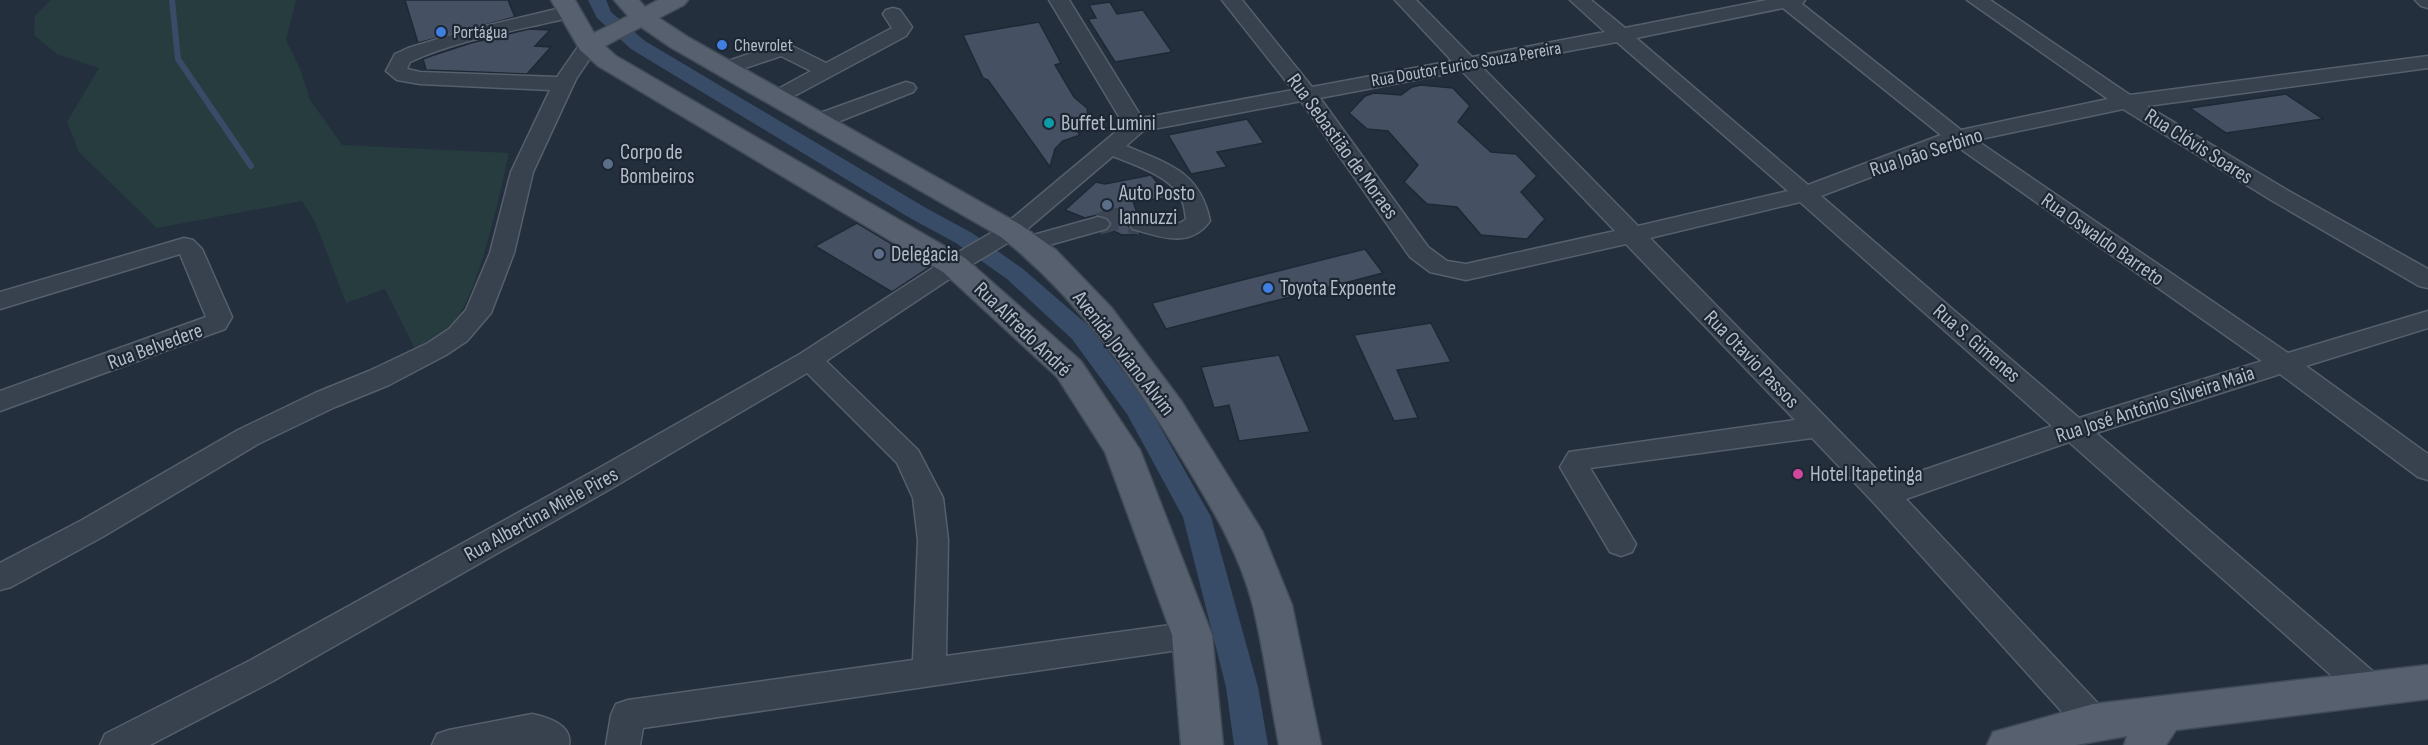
<svg xmlns="http://www.w3.org/2000/svg" width="2428" height="745" font-family="'Sofia Sans Condensed',sans-serif">
<style>
.green{fill:#263c3f}
.lines{fill:none;stroke-linecap:round;stroke-linejoin:round}
.stream{stroke:#394c67;stroke-width:6}
.canal{fill:#394c67;fill-rule:evenodd}
.building{fill:#455162;stroke:#1f2835;stroke-width:1.5}
.minor-tunnel{stroke:#3a4453;stroke-width:22;stroke-dasharray:22 11;stroke-linecap:butt}
.minor-casing{stroke:#565f6c;stroke-width:3}
.major-casing{stroke:#414a57;stroke-width:3}
.minor{fill:#38414e;fill-rule:evenodd}
.major{fill:#56606e;fill-rule:evenodd}
.shop-dot{fill:#3f7fe0;stroke:#1d2633;stroke-width:2}
.culture-dot{fill:#0f9aa8;stroke:#1d2633;stroke-width:2}
.service-dot{fill:#5c6f8a;stroke:#1d2633;stroke-width:2}
.hotel-dot{fill:#d1479c;stroke:#1d2633;stroke-width:2}
.labels{text-anchor:middle;stroke-width:4.5;stroke-linejoin:round;paint-order:stroke}
.far-poi-label{font-size:18px;fill:#b4bcc9;stroke:#1d2633;text-anchor:start}
.far-street-label{font-size:18px;fill:#b4bcc9;stroke:#1d2633}
.poi-label{font-size:21px;fill:#b4bcc9;stroke:#1d2633;text-anchor:start}
.street-label{font-size:21px;fill:#b4bcc9;stroke:#1d2633}
</style>
<rect width="100%" height="100%" fill="#242f3e"/>
<path class="green" d="M51,0H296L286,40L301,71L310,100L342,145L509,153C500,194 480,288 456,319C445,332 429,341 415,349L385,289L346,303L315,222L302,201L157,228L79,152L67,122L99,68L57,54L34,35L35,16Z"/>
<g class="lines">
<path class="stream" d="M172,0L178,59L251,166"/>
<path class="canal" d="M588,0H606L611,12L645,41L926,208L972,233L1023,269L1090,327L1146,402L1211,517L1258,687L1268,745H1234L1226,687L1183,517L1127,414L1072,339L1007,279L956,243L910,218L631,49L597,18Z"/>
</g>
<g class="building">
<path d="M405,0H508L515,17L418,43Z"/>
<path d="M1110,2L1117,14L1143,10L1172,52L1115,62L1088,19L1096,18L1089,5Z"/>
<path d="M1039,22L1061,63L1055,65L1074,97L1087,108L1088,117L1075,128L1080,135L1063,141L1055,149L1050,167L988,80L983,78L963,35Z"/>
<path d="M529,29L550,30L535,46L551,47L527,74L426,70L423,59L431,56L471,43Z"/>
<path d="M1421,85L1453,88L1470,106L1458,122L1491,152L1516,154L1537,176L1521,192L1545,219L1527,239L1481,235L1457,207L1427,204L1404,182L1418,165L1388,131L1367,129L1349,113L1365,96L1374,93L1401,95L1412,87Z"/>
<path d="M2286,94L2323,119L2226,133L2190,108Z"/>
<path d="M1247,119L1264,143L1217,152L1227,167L1191,174L1168,135Z"/>
<path d="M1151,175L1170,198L1133,201L1138,216L1131,218L1127,224L1131,230L1141,234L1122,235L1109,229L1112,224L1107,217L1097,215L1085,218L1065,210L1096,182L1105,184Z"/>
<path d="M857,223L930,267L892,292L815,246Z"/>
<path d="M1365,249L1383,273L1166,329L1152,303Z"/>
<path d="M1431,323L1451,362L1397,370L1418,418L1394,421L1354,335Z"/>
<path d="M1279,355L1310,432L1239,441L1229,405L1214,408L1201,367Z"/>
</g>
<g class="lines">
<path class="minor-tunnel" d="M1098,224L1116,219L1141,224"/>
<defs>
<g id="minor">
<path d="M1049,0H1069L1142,118L1293,90L1222,0H1242L1312,87L1452,61L1395,0H1416L1472,57L1605,32L1570,0H1591L1625,28L1767,0H1805L1802,4L1961,130L2108,99L1967,0H1990L2130,95L2428,56V68L2147,106L2287,190L2428,269V288L2419,286L2271,200L2123,109L1976,140L2288,353L2428,311V328L2306,366L2428,454V480L2418,477L2280,374L2096,433L2383,680L2388,690L2383,700L2371,704L2359,700L2069,442L1906,499L2105,711L2110,722L2105,733L2093,737L2081,733L1874,503L1812,438L1590,468L1636,544L1632,552L1621,556L1610,552L1560,467L1569,452L1795,420L1626,244L1466,280L1430,272L1410,257L1301,101L1143,131L1126,146C1168,164 1200,171 1210,221C1190,249 1160,237 1133,229L1129,224L1133,219C1150,215 1171,233 1186,219C1185,212 1184,202 1180,196C1168,175 1134,165 1113,156L1019,236L963,270L826,361L918,450L943,498L948,540L946,656L1192,622L1204,626L1208,635L1204,644L1192,648L643,728L640,745H606L611,715L616,704L628,700L913,660L918,540L913,498L897,463L807,373L612,488L273,681L150,745H100L105,734L249,661L592,472L800,354L945,260L1003,226L1124,125ZM1783,8L1941,135L1808,185L1636,38ZM1617,42L1788,191L1638,226L1482,67ZM1462,71L1615,231L1466,264L1447,261L1428,247L1320,98ZM1955,145L2262,361L2079,418L1821,196ZM1800,202L2052,426L1889,482L1650,238Z"/>
<path d="M2415,0H2428V8L2421,6Z"/>
<path d="M569,6L576,8L579,12L576,16C521,30 462,38 410,62L407,69L420,72L557,77L582,41H596L599,45L576,79L533,172L514,253L491,313L467,341L446,355L389,385L335,407L258,444L104,536L11,587L0,590V563L82,520L238,430L315,393L369,371L428,343L449,329L466,310L490,253L511,172L550,90L420,84L397,80L386,71L395,54L408,48L464,31Z"/>
<path d="M893,8L900,10L912,27L906,36L783,102L776,104L769,102L765,98L769,94L811,71L781,56L724,75L717,73L714,69L717,65L780,43L792,46L826,63L892,28L883,14L886,10Z"/>
<path d="M906,82L913,84L916,88L913,92L825,127L817,128L809,127L806,122L809,117Z"/>
<path d="M1098,217L1106,219L1110,224L1106,229L1028,251L1019,249L1016,244L1019,239Z"/>
<path d="M184,238L193,240L202,249L232,317L225,329L0,411V391L206,317L180,254L0,309V292Z"/>
<path d="M532,714C547,717 573,725 569,745H432L437,734L449,730Z"/>
</g>
<g id="major">
<path d="M551,0H575L594,33L628,16L614,0H639L645,7L658,0H688L684,5L659,18L688,37L1021,225L1056,250L1111,307L1182,402L1262,531L1292,605L1321,745H1279C1270,699 1264,651 1253,606C1240,554 1212,508 1184,462C1134,379 1078,298 1001,237L670,47L641,27L605,46L616,56L965,258L1081,361L1140,450L1212,635L1223,745H1181L1172,635L1105,452L1057,377L943,272L598,66L580,50Z"/>
<path d="M2428,665V699L2176,730L2166,745H2124L2127,736L2076,745H1987L1993,732L2093,704Z"/>
</g>
</defs>
<use href="#minor" class="minor-casing"/>
<use href="#major" class="major-casing"/>
<use href="#minor" class="minor"/>
<use href="#major" class="major"/>
</g>
<g class="shop-dot">
<circle cx="441" cy="32" r="6"/>
<circle cx="722" cy="45" r="6"/>
<circle cx="1268" cy="288" r="6"/>
</g>
<circle class="culture-dot" cx="1049" cy="123" r="6"/>
<g class="service-dot">
<circle cx="608" cy="164" r="6"/>
<circle cx="1107" cy="205" r="6"/>
<circle cx="879" cy="254" r="6"/>
</g>
<circle class="hotel-dot" cx="1798" cy="474" r="6"/>
<g class="labels">
<g class="far-poi-label">
<text x="453" y="38">Portágua</text>
<text x="734" y="51">Chevrolet</text>
</g>
<g class="far-street-label">
<text transform="translate(1466 64) rotate(-10)" y="6">Rua Doutor Eurico Souza Pereira</text>
</g>
<g class="poi-label">
<text x="1061" y="130">Buffet Lumini</text>
<text x="620" y="159">Corpo de<tspan x="620" dy="24">Bombeiros</tspan></text>
<text x="1119" y="200">Auto Posto<tspan x="1119" dy="24">Iannuzzi</tspan></text>
<text x="891" y="261">Delegacia</text>
<text x="1280" y="295">Toyota Expoente</text>
<text x="1810" y="481">Hotel Itapetinga</text>
</g>
<g class="street-label">
<text transform="translate(1343 146) rotate(54)" y="7">Rua Sebastião de Moraes</text>
<text transform="translate(2199 146) rotate(32)" y="7">Rua Clóvis Soares</text>
<text transform="translate(1926 152) rotate(-18)" y="7">Rua João Serbino</text>
<text transform="translate(2103 239) rotate(35)" y="7">Rua Oswaldo Barreto</text>
<text transform="translate(1023 329) rotate(44)" y="7">Rua Alfredo André</text>
<text transform="translate(1977 343) rotate(41)" y="7">Rua S. Gimenes</text>
<text transform="translate(155 346) rotate(-20)" y="7">Rua Belvedere</text>
<text transform="translate(1124 353) rotate(52)" y="7">Avenida Joviano Alvim</text>
<text transform="translate(1752 359) rotate(46)" y="7">Rua Otavio Passos</text>
<text transform="translate(2155 404) rotate(-18)" y="7">Rua José Antônio Silveira Maia</text>
<text transform="translate(541 514) rotate(-29)" y="7">Rua Albertina Miele Pires</text>
</g>
</g>
</svg>
